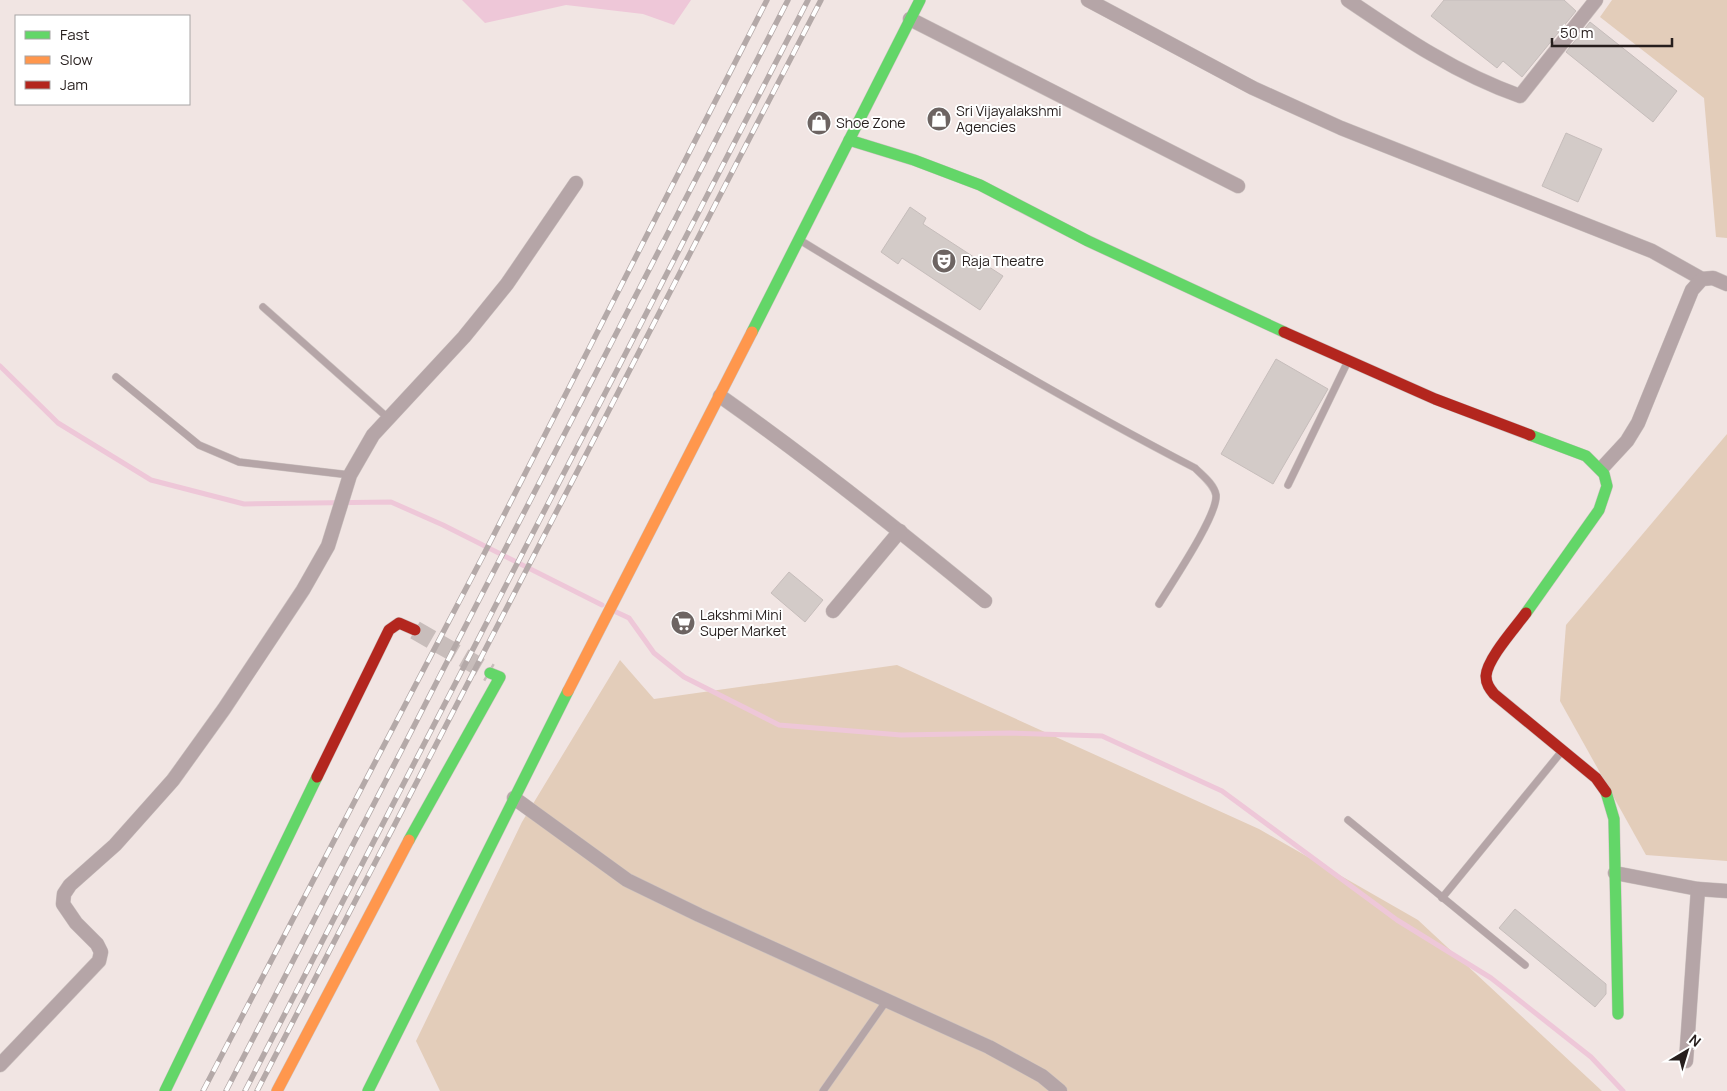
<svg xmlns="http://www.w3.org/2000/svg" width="1727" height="1091" font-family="Manrope,sans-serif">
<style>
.green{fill:#e3cdba}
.water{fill:#eec7d8}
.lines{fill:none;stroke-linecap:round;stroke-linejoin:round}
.stream{stroke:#eec7d8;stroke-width:5}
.building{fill:#d3cbc8;stroke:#c6bdbb}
.secondary-tunnel{stroke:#c8bdbb;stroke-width:19;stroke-dasharray:19 9;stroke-linecap:butt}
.lane-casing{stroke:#ccc2c0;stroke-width:8}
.street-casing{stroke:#ccc2c0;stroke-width:15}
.fast-casing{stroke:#ccc2c0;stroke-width:12}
.slow-casing{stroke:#ccc2c0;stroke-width:12}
.jam-casing{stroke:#ccc2c0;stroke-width:12}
.lane{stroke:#b5a5a7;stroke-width:7}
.street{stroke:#b5a5a7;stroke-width:14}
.fast{stroke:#63d668;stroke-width:11}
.slow{stroke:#ff974d;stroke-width:11}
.jam{stroke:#b3261e;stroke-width:11}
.rail-casing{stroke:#b4a9a8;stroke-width:5.5}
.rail{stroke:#fff;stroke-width:4;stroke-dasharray:11;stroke-linecap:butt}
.labels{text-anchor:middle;stroke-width:4;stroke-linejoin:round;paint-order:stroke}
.poi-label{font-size:14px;fill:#261e1d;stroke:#fff;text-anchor:start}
</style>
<rect width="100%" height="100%" fill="#f1e5e3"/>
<g class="green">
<path d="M1612,0H1727V238L1716,237L1704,98L1600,17Z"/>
<path d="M1727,434V861L1646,855L1560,701L1566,625Z"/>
<path d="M620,660L654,699L897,665L1259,829L1418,920L1602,1091H440L416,1041L522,822Z"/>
</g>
<path class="water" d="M462,0H691L674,25L643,14L566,5L485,23Z"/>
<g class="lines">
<g class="stream">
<path d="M0,366L58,423L151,480L244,504L391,502L443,525L602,605"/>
<path d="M614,611L629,618L654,653L684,677L779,725L901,735L1010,733L1102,736L1222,791L1397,920L1491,978L1591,1057L1623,1091"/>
</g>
</g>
<g class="building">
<path d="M1444,0H1564L1576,11L1522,77L1503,61L1497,68L1431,16Z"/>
<path d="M1590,22L1677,91L1653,122L1566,52Z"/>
<path d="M1566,133L1602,149L1578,202L1542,186Z"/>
<path d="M910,207L926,218L923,224L1003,276L980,310L902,258L898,264L881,252Z"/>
<path d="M1276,359L1328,389L1273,484L1221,454Z"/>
<path d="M789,572L823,600L805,622L771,593Z"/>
<path d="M1515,909L1606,984V994L1595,1007L1499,928Z"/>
</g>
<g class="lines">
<path class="secondary-tunnel" d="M415,630L490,673"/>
<defs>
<g id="lane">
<path d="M803,242C932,321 1060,398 1195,468C1202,475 1214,484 1216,495C1218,515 1171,584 1159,604"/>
<path d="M263,307L388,418"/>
<path d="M116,377L199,445L239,462L350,475"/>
<path d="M1288,485L1348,361"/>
<path d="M1348,820L1525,965"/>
<path d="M1442,898L1562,751"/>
<path d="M823,1091L887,1000"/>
</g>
<g id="street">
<path d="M1088,0L1253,88L1341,128L1652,251L1702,279"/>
<path d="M1348,0C1404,38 1457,74 1520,96L1596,0"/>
<path d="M910,19L1238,186"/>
<path d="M720,396C812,461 899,530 985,601"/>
<path d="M1602,468L1627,441L1638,423L1692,290L1702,279L1713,278L1727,284"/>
<path d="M833,611L900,531"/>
<path d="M514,798L627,880L699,915L989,1047L1042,1076L1060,1091"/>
<path d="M1615,873L1698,889L1727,891"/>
<path d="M1686,1061L1698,889"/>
<path d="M0,1065L99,961L101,952L97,944L76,923L63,904L64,894L70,885L115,845L173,780L224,709L303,590L328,546L350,475L373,435L464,337L507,284L576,183"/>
</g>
<g id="fast">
<path d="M849,140L914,160L980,185L1088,241L1284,332"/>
<path d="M752,332L920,0"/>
<path d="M1526,613L1599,510L1607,486L1604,474L1586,456L1530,435"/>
<path d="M1606,792L1614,819L1618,1014"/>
<path d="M409,840L500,677L490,673"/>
<path d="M165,1091L317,777"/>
<path d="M368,1091L568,691"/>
</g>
<g id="slow">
<path d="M568,691L752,332"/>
<path d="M277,1091L409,840"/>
</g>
<g id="jam">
<path d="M1284,332L1435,399L1530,435"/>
<path d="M1526,613C1515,628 1487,659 1486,676C1486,684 1490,689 1494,694L1596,778L1606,792"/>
<path d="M317,777L389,630L399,623L415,630"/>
</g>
</defs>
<use href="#lane" class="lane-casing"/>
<use href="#street" class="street-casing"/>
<use href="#fast" class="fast-casing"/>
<use href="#slow" class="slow-casing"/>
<use href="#jam" class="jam-casing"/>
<use href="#lane" class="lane"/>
<use href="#street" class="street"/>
<use href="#fast" class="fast"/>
<use href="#slow" class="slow"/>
<use href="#jam" class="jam"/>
<defs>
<g id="rail">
<path d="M203,1091L483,556L767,0"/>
<path d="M226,1091L788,0"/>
<path d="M245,1091L808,0"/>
<path d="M257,1091L821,0"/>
</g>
</defs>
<use href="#rail" class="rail-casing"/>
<use href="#rail" class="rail"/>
</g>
<defs>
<symbol id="shop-disc" viewBox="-11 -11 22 22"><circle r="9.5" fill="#6d6462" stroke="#fff"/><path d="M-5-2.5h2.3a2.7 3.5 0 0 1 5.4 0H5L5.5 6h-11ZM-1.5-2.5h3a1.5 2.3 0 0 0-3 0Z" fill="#fff"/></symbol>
<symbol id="theatre-disc" viewBox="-11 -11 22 22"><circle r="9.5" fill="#6d6462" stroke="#fff"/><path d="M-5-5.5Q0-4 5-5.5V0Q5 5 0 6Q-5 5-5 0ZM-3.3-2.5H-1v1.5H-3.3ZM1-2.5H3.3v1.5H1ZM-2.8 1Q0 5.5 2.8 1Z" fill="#fff"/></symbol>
<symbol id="supermarket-disc" viewBox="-11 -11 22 22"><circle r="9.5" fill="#6d6462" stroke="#fff"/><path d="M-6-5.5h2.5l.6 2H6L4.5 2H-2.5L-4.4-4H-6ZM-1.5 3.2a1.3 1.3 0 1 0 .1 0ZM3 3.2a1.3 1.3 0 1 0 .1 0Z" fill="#fff"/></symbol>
</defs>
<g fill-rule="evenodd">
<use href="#shop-disc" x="925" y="105" width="28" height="28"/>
<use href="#shop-disc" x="805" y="109" width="28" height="28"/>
<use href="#theatre-disc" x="930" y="247" width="28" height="28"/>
<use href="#supermarket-disc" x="669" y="609" width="28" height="28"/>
</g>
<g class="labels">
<g class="poi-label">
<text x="956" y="116">Sri Vijayalakshmi<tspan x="956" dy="16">Agencies</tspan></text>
<text x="836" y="128">Shoe Zone</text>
<text x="962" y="266">Raja Theatre</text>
<text x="700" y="620">Lakshmi Mini<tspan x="700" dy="16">Super Market</tspan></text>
</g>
</g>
<rect x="15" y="15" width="175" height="90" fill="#ffffff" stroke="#a8a5a5"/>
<rect x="25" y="31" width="25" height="8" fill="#63d668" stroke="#a8a5a5"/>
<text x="60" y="40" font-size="15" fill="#261e1d">Fast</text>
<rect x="25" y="56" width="25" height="8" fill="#ff974d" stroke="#a8a5a5"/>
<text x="60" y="65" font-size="15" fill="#261e1d">Slow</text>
<rect x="25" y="81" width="25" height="8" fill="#b3261e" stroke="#a8a5a5"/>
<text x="60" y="90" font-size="15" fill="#261e1d">Jam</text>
<g transform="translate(1687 1051) rotate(38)" stroke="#ffffff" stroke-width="4" paint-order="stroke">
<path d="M0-4L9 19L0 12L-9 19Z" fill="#261e1d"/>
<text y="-8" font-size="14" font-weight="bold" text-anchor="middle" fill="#261e1d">N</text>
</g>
<path d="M1552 38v8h120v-8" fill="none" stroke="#261e1d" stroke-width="2.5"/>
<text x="1560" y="38" font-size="15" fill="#261e1d" stroke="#ffffff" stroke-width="4" paint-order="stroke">50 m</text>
</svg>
